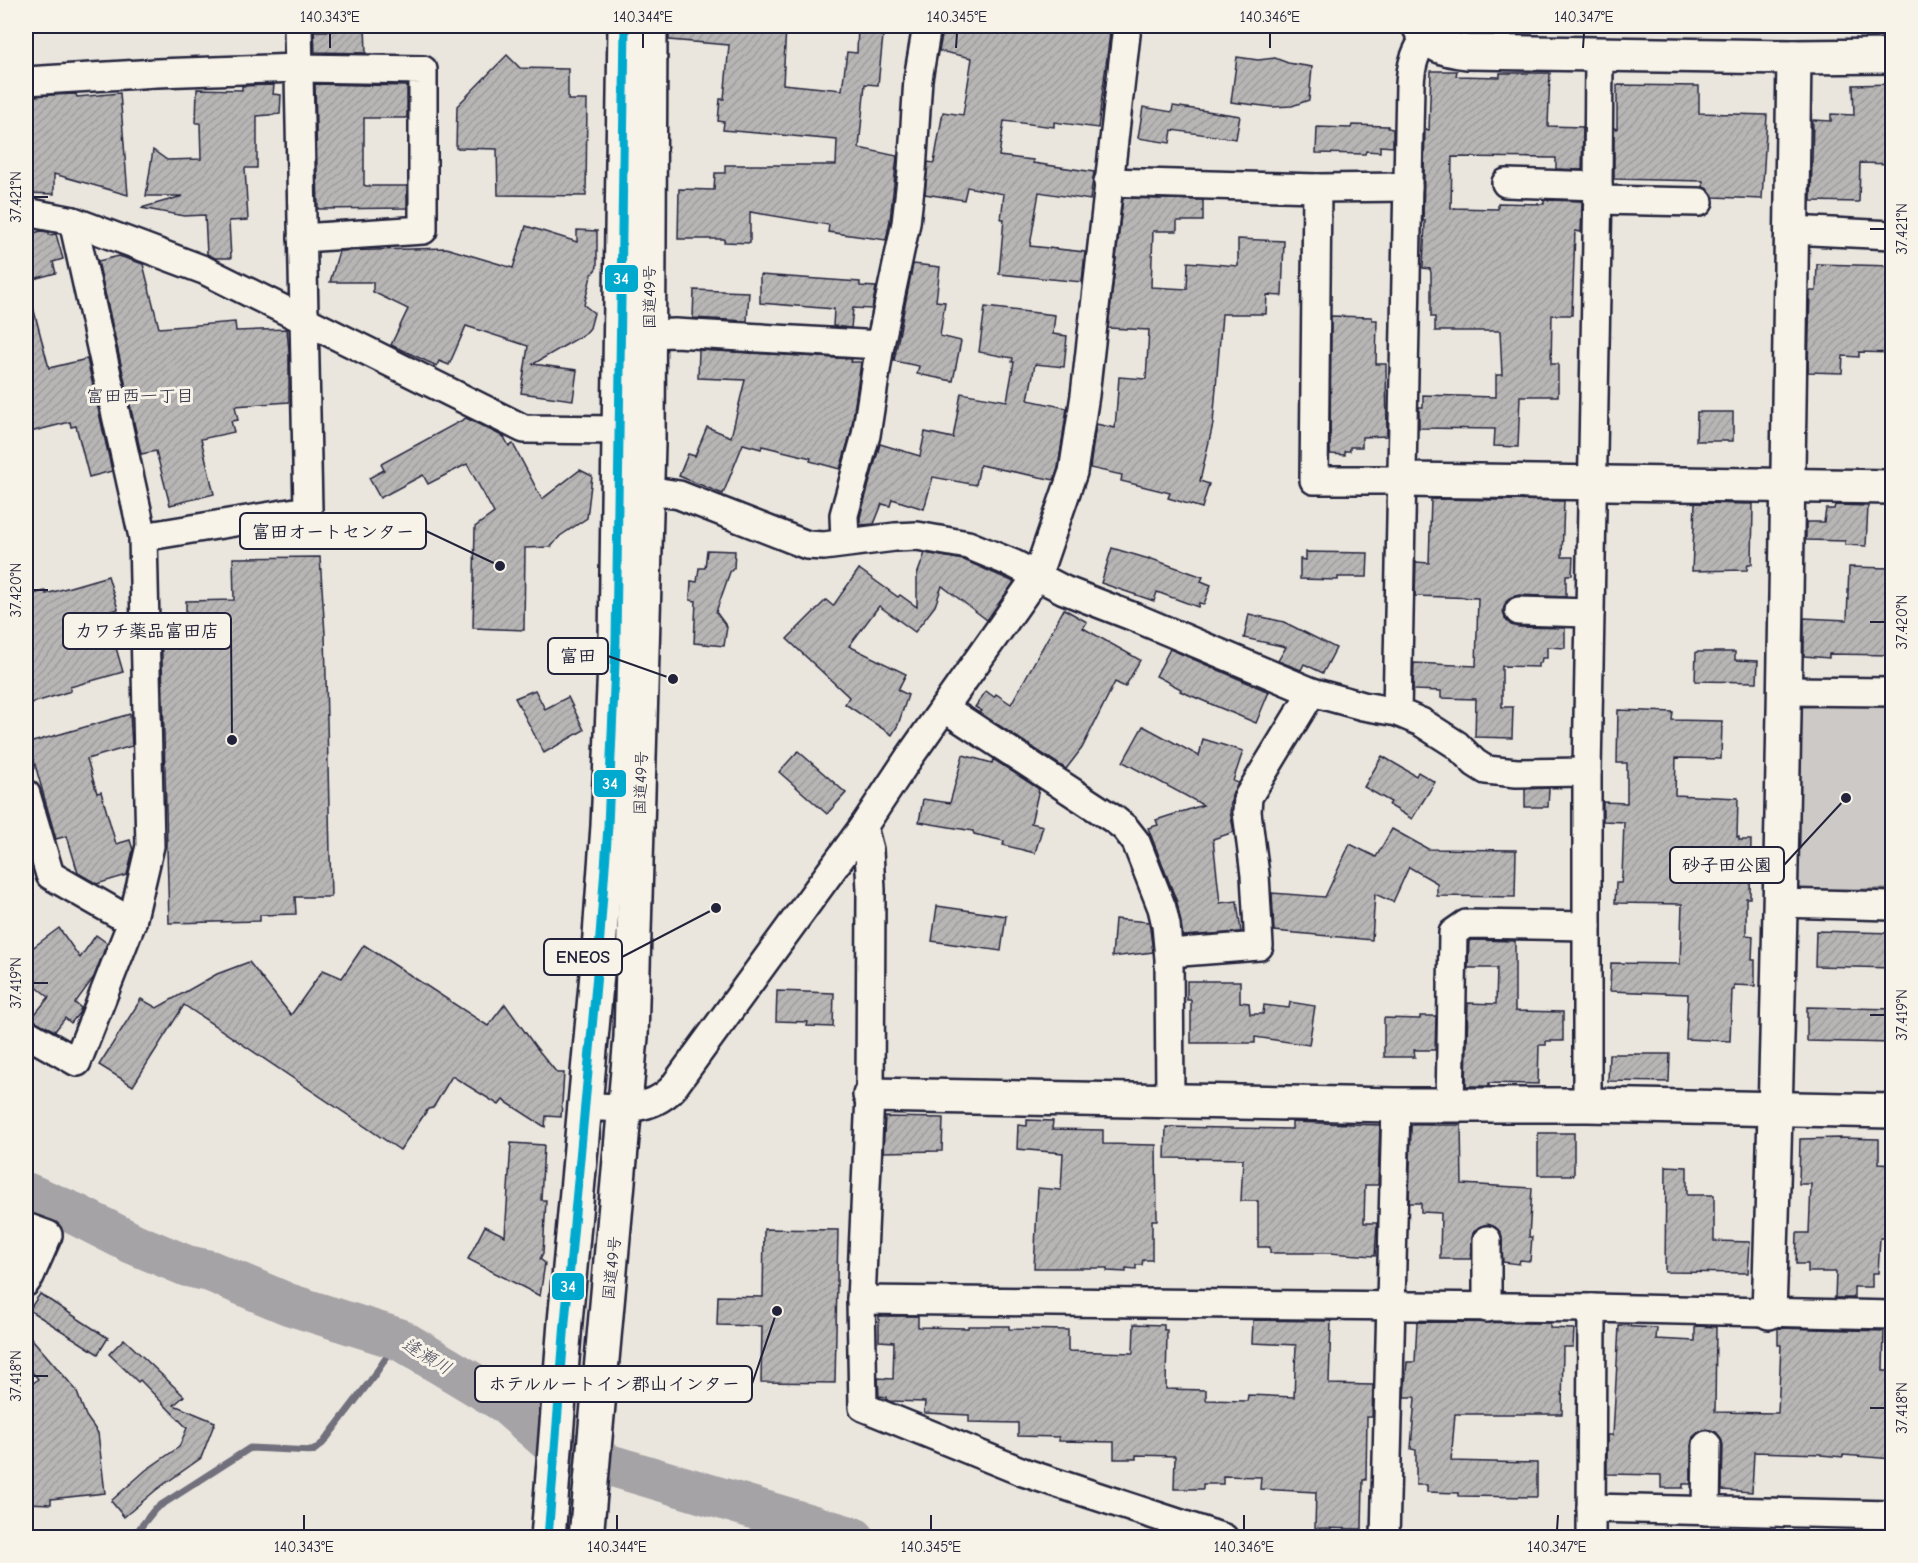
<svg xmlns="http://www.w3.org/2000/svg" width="1918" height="1563" font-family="'Comic Neue','Klee One',sans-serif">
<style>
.built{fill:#dbd8d2}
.park{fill:#cdc9c6;stroke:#787680;stroke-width:1.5}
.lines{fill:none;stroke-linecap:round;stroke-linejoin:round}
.stream{stroke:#716f7b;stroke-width:7}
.river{stroke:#a6a3a6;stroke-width:42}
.building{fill:url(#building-hatch);stroke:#22223b;stroke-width:1.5}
.minor-casing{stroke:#22223b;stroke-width:32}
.tertiary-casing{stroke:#22223b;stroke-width:38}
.trunk-casing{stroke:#22223b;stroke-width:38}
.minor{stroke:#f7f3e8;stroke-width:27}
.tertiary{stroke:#f7f3e8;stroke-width:33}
.trunk{stroke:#f7f3e8;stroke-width:33}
.bus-1-casing{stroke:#f7f3e8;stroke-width:14}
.bus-1{stroke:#00a9ce;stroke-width:9}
.ticks{fill:none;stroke:#22223b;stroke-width:2}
.labels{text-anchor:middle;stroke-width:6;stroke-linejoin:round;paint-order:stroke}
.street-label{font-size:16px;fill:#22223b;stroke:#f7f3e8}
.neighbourhood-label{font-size:18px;fill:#22223b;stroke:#f7f3e8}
.water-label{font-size:18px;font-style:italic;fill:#504f60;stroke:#f7f3e8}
.leader{fill:none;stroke:#22223b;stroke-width:2}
.callout-dot{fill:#22223b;stroke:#f7f3e8;stroke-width:2}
.callout{fill:#f7f3e8;stroke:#22223b;stroke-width:2}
.callout-label{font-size:18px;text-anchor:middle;font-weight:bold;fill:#22223b}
.line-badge{stroke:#f7f3e8;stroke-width:2}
.badge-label{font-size:16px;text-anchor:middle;font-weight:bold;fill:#fff}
.neatline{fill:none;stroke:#22223b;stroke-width:2}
.ticks-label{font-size:15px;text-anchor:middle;fill:#22223b}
</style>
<defs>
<pattern id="building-hatch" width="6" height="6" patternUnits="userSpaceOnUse" patternTransform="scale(1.5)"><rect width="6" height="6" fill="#b8b6b5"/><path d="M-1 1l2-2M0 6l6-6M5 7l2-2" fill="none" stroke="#9e9c9d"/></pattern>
</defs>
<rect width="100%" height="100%" fill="#eae6de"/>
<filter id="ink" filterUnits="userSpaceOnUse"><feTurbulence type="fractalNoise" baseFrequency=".0167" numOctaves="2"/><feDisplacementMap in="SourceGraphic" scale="12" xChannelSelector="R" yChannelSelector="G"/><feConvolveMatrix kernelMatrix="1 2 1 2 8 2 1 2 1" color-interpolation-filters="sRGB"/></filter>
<g filter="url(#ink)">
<path class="built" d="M1465,26H1777V31L1470,30Z"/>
<path class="park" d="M1892,704V889L1797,890L1802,707Z"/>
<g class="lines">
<path class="stream" d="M132,1538L155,1509L250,1448L313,1451L323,1443L371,1380L399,1339"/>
<path class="river" d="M26,1193L73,1213L132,1243L187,1266L210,1271L288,1304L399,1339L504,1402L559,1450L854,1538"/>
</g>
<g class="building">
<path d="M333,26H365L366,53L315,52L314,31H333Z"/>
<path d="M669,26H786L783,84L842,90L847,52L857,53L858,26H884L878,85L865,84L859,148L897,156L890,220L886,240L828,232L829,225L750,212V243L724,242V239H678L679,189L714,190L715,173H725V165H836L837,140L723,130L724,122L718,121L720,99H724L729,45L669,40Z"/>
<path d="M944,26H967L987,30L988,26H1066L1110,33L1098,128L1054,122V127L1004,121L999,156L1033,160V163L1094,172L1090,200L1039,192L1030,246L1085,252L1082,282L999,274L1004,219H1001L1004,194L967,187L964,200L925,194L928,162L934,163L943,112L963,115L972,58L939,51Z"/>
<path d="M507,55L520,68L568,69V100H587L586,196L498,195L497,149L456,148L457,106Z"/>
<path d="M1237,57L1258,60L1275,58L1288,63L1312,67L1309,100L1292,106L1272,107L1231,102Z"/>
<path d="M1431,71H1457L1456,76L1500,77V73H1550L1548,126L1583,127L1582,170L1556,169V158L1452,157L1451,208L1498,209V203L1544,204V200L1582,201L1581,232L1575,231L1572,315H1552L1551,364H1558V396H1520L1518,447L1494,446L1495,429L1419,428V407H1423V395L1496,397V375H1502L1500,331H1435V317H1431V273L1430,269L1423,268L1425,221H1423L1425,129L1429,130Z"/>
<path d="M315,84L407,86V118H364V185L366,186H407V208L318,209Z"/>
<path d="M1893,84V164L1860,163L1859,202L1811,201L1813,120L1831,121V114L1854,115L1853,85Z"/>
<path d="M274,85L273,94L281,95L280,114L257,116V168H245L248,220L229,221L231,258H215L207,254L205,215L184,216L141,208L183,196H146L153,150L167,160L201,159L200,123H196L197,89L242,90V86Z"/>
<path d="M1617,85L1699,86V113L1767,115L1762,199L1713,197L1708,189L1703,187V181L1614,179V128L1617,129Z"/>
<path d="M120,93L128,195L54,174V194L26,193V96L76,94L77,97Z"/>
<path d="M1173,106L1240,116L1236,139L1172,130L1170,143L1138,138L1143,107L1172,112Z"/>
<path d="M1352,125L1388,126V128L1393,129V147L1380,146V152L1366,151L1365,154L1316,153L1317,127L1351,128Z"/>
<path d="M1123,198L1203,200V221H1177V231H1153L1151,287L1187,289L1188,262L1238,266V239L1284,241L1282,296L1267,295L1266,314H1222L1213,424L1200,481L1209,484L1202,508L1168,498L1170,493L1121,481L1122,475L1090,468L1096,424L1115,428L1119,377L1146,379L1149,330L1108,328Z"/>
<path d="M526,226L577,242V230L597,231V267L591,276L584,305L594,313L590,328L585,334L533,364L577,370L573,400L521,393L528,346L466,326L449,365L439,361L437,366L391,345L408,309L373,292V282H330L339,251L446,248L513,268Z"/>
<path d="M41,231L49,232V235L56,234L63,259L53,262L56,273L26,281V235Z"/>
<path d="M119,256L143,264L159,328L235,322L236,331L287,329L289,352V402L235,406L238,420L231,421L234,432L201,439L214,494L170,505L156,451L141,454L98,261Z"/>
<path d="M913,264L940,267L936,301L945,302L940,336L961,341L953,381L917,374L919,366L894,361Z"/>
<path d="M1817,264L1893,266V353L1859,352V357L1843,356L1842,373L1808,372L1810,291H1816Z"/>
<path d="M760,275L860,282V286L876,287L872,309L853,308L851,328L833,326L834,309L760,303Z"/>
<path d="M694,290L749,292L747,321L693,318Z"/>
<path d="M32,303L49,368L87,359L112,471L89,477L76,426L71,427L70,422L26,433V304Z"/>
<path d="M985,307L1055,315L1053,334L1067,336L1064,367L1035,364L1028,400L1067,408L1058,468L1054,480L980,465L976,485L933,477L924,509L892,499L890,506L882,504L874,524L860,525V517L880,444L920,456L925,432L953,438L961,393L1007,401L1014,362H1012L1013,358L979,352Z"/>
<path d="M1331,316L1372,317V320H1377L1376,364H1386L1387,436L1362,437V447H1350V451H1345V455L1330,454Z"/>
<path d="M699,350L852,359L851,362H861L851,432L840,469L810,461L811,458L762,446L761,449L743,444L723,494L679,476L688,454L695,456L707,427L731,437L745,380L698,378Z"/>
<path d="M1697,412H1733V441H1696Z"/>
<path d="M466,418L504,437L509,446L513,444L542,499L580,470L592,476L587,518L560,536L551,547L525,548L524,630L473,628L475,527L494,513L467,464L428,484L423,475L380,498L369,478L384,470L381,464Z"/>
<path d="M1431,499L1564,501L1562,557H1573L1572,575H1566V597L1519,595L1512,597L1506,602L1503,610L1505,619L1511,625L1518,627L1565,628V648L1547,647V658H1542L1541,663H1538V667L1502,666V707H1513L1512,738L1475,737L1476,699L1441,698V691L1413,690L1414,663L1476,666L1478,598L1415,596L1416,562L1429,563Z"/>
<path d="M1695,503L1753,504L1752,564H1748L1747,570L1692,571Z"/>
<path d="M1835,505L1868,506L1866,546L1845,545V541L1806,540V522H1824L1826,509H1834Z"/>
<path d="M1112,548L1149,559V558L1203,577L1201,581L1211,585L1204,604L1199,603L1198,607L1157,592L1154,601L1101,583Z"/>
<path d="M707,550L735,551L734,568L730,572L716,612L727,627L724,646L694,643L696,601L690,600L691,581L697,582L699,568H705Z"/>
<path d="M1306,552L1368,553L1367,577H1338V580L1300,579V559L1306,560Z"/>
<path d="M925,553L964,560L1014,582L987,620L942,586L935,606L915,632L879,606L849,646L906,674L898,690L908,695L898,725L892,735L845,704L849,697L787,639L826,600L833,606L859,569L898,597L900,595L917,607V575Z"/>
<path d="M320,557L325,634L331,897H295L296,914L260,915V921L169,923L161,621H186V601L234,600L233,558Z"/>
<path d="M1849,567L1891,568L1889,622H1892L1891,655L1829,654V658L1804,656V618L1847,620Z"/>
<path d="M108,576L118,609L106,613L123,672L70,687L71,691L26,705V596L45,591L46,594Z"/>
<path d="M1064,609L1087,622L1083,628L1140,660L1125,687L1115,682L1082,748L1066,769L980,713L982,711L975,707L986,691L994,697L996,694L1011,704Z"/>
<path d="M1249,614L1284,622L1336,648L1323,673L1304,664L1301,670L1278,661L1286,647L1244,638Z"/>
<path d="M1170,649L1269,692L1256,723L1180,691L1181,689L1156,676Z"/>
<path d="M1696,652H1735V660L1758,661L1757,682L1695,681Z"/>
<path d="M535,690L545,709L568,697L584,730L544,753L515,698Z"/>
<path d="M1618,710L1673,712L1672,720L1722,721L1721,759L1676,758L1675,795L1738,798L1737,837H1739V840H1751L1750,898H1746V935L1753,936L1752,960H1755V986L1734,985V990H1732L1730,1041L1686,1039L1688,994L1610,991L1611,963L1680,964L1682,904L1615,903L1616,883H1621L1622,877L1624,822L1603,821V802L1627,803V763H1617Z"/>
<path d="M130,714L132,746L87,759L97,793L101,792L116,844L130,840L133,850L127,875L97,884L78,873L67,836L56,839L29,743Z"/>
<path d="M1143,726L1199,756L1203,739L1243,751L1233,781L1238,783L1232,795L1230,812L1234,832L1213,839L1220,903L1237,901L1241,932L1183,936L1177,902L1148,828L1158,825L1156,820L1203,805L1123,762Z"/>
<path d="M798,751L846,793L827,814L779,772Z"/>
<path d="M963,755L992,763L993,759L1039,789L1031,823L1043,826L1035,853L1003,845L1004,841L974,834L973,831L919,822L923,799L950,803Z"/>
<path d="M1382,756L1416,776L1418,772L1435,782L1412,819L1389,805L1391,802L1364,787Z"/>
<path d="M1549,788L1548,807H1525V789Z"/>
<path d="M1392,829L1428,849L1516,850L1515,897L1437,896V883L1409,867L1393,902L1375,894L1372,940L1274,931L1272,893L1325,897L1350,844L1376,857Z"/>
<path d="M937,906L1006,916L1001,951L932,941Z"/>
<path d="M1115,919L1149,922L1153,952L1112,957Z"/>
<path d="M59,928L80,958L96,935L107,943L94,977L75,1003L81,1008L79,1013L71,1023L65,1018L55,1031L31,1019L49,997L26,979V956L31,949Z"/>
<path d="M1816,931L1893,933V968L1815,966Z"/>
<path d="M1471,940L1515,941V1011L1563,1012V1041H1546V1045H1539L1538,1084L1489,1083V1086H1466L1468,1003L1496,1004L1497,968H1468L1469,941Z"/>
<path d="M364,945L488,1026L505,1004L535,1046L557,1073H564L561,1117L546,1116L545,1127L503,1100L499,1105L452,1076L433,1108L428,1109L400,1150L184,1005L133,1086L99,1065L141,999L157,1008L217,974L249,962L291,1015L323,970L342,978Z"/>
<path d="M1187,981H1240V1002L1249,1003L1250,1014H1263L1264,1005L1289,1008L1290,1002L1315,1006L1309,1045L1255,1037V1043H1191V1000H1187Z"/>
<path d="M777,991L834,993L833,1027L807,1026L808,1022L776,1021Z"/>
<path d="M1807,1007L1893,1009V1043L1807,1041Z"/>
<path d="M1420,1016H1436L1435,1050H1414L1415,1057H1384V1018L1420,1019Z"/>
<path d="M1609,1054H1670L1669,1082L1608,1081Z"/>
<path d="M885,1117L943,1118L942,1151L883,1152Z"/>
<path d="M1027,1120L1053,1121L1052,1129L1103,1130V1144L1156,1145L1157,1220H1152V1260H1143L1142,1265H1136V1269L1126,1268V1272L1107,1271V1268H1034L1038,1188L1061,1190L1063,1153L1017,1149L1018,1125L1027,1126Z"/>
<path d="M1292,1122L1380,1125L1378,1185H1365L1364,1223H1377L1375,1256L1328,1253H1270V1247H1258V1201H1241L1243,1159L1165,1158L1166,1127L1292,1129Z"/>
<path d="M1411,1125H1461L1462,1184L1532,1188L1529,1237H1532L1530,1261L1520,1260L1519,1264L1503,1262L1501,1233L1495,1227L1488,1224L1479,1227L1473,1233L1471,1259H1440L1441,1213L1421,1212V1203H1409Z"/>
<rect x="1538" y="1133" width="36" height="42"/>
<path d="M1839,1138L1879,1139V1163L1893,1164V1238H1880L1878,1273H1872V1287H1854V1298H1835L1836,1272H1808V1264H1796L1797,1233H1809L1811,1184H1799L1800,1139Z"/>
<path d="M511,1143L544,1145L541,1200H546L543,1253L540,1259L545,1263L540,1296L468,1259L485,1226L505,1236Z"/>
<path d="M1666,1166L1687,1167V1195H1714V1241L1750,1242L1748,1273L1665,1272Z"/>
<path d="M764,1229L838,1230L835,1383L761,1382L762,1326L717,1325L718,1296L763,1297Z"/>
<path d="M40,1294L108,1338L98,1354L29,1310Z"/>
<path d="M879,1316H918V1327L968,1328V1326H1009V1329L1068,1330V1351L1133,1353L1134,1324L1164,1325V1330H1167L1166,1389L1206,1390V1400L1247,1401L1248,1395L1294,1397L1296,1345L1252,1343L1253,1320L1331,1321L1329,1384L1373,1385L1372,1417H1367L1366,1480H1363L1362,1529L1315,1528L1316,1492L1260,1489L1261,1477L1223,1476V1484H1203V1489H1174L1175,1456L1136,1455V1459H1114V1442L1059,1441V1437L1018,1436V1423L969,1422V1415L924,1413L925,1402L889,1401L886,1399V1397L879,1396L878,1378L893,1379L894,1342L879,1341Z"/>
<path d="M1417,1322L1550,1323V1328L1574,1329L1573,1347H1563L1562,1414H1455L1451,1461L1537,1463V1497L1459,1496V1493L1427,1492V1485H1416V1450L1411,1449L1415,1397H1404L1407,1362H1415Z"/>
<path d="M1619,1326L1657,1328L1656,1339L1695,1341V1326L1716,1327L1715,1412L1778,1413L1781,1345H1778V1328L1884,1331L1883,1371H1893V1459L1843,1455V1457L1821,1455V1454L1754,1452L1752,1492L1722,1490L1723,1445L1721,1438L1716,1432L1707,1429L1699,1432L1693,1437L1691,1445V1484H1683V1488H1661V1475L1607,1474V1435H1613Z"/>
<path d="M26,1332L76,1390L86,1416L98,1433L105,1493L51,1499V1504L26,1503V1390L38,1379L26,1365Z"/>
<path d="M124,1339L184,1396L174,1405L215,1422L201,1458L156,1490L124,1517L111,1501L146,1470L179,1447L187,1428L140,1380L138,1382L109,1354Z"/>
</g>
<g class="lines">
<defs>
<g id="minor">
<path d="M26,81L157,73L299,68L423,70V230L302,238"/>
<path d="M1108,182L1317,188L1408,187"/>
<path d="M1506,183L1598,186"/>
<path d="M1317,188L1314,480H1403"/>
<path d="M1598,200L1699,202"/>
<path d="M26,212L73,221L204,270L524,429L620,430"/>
<path d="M1791,230L1892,235"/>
<path d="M648,334L675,333L880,345"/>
<path d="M647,490L679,495L807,545L824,546L895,537L917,536L968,545L1014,564L1064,590L1134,617L1312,692L1363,706L1397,712L1421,722L1457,745L1475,763L1486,770L1517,773L1587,772V1105"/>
<path d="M143,537L308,510L298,26"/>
<path d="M845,542L844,515L866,435L880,345L906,223L912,171L918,79L927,26"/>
<path d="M1519,611L1590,613"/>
<path d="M1785,691L1892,692"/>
<path d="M944,708L1115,820L1125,828L1136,842L1162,908L1166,925L1169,959L1170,1101"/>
<path d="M1397,712L1410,84C1411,65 1415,52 1426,37"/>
<path d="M1587,772L1598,186L1599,54"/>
<path d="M26,794L50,875L132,922"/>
<path d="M863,827L869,850L871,890L870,1095L861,1300L863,1407L1023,1472L1224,1538"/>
<path d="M1779,903L1892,906"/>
<path d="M1169,953L1259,946L1255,875L1247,812L1248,797L1312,692"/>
<path d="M26,1033L77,1062L132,922L150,846L143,537L73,221"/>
<path d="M586,1106C617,1108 648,1113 672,1089L863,827L908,759L1037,576L1073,472L1085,395L1127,26"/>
<path d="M1450,1106L1453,933L1466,924L1587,926"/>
<path d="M26,1227L48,1235L30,1276L26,1282"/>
<path d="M861,1300L1592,1308L1892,1315"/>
<path d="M1487,1308V1240"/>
<path d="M1591,1508L1892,1515"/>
<path d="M1706,1511L1707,1445"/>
<path d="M1385,1538L1396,1105"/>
<path d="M1591,1538L1592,1308"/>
</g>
<g id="tertiary">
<path d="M1419,26C1429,46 1447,50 1468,52L1794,57L1892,56"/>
<path d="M1403,480L1892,487"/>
<path d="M870,1095L1396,1105H1587L1892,1111"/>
<path d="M1769,1312C1783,894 1788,475 1794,57"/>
</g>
<g id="trunk">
<path d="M548,1538L565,1322L598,963L608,826L616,641L625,26"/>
<path d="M586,1538L631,1037L648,443L650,26"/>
</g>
</defs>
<use href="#minor" class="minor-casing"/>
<use href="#tertiary" class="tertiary-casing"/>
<use href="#trunk" class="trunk-casing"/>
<use href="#minor" class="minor"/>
<use href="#tertiary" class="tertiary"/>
<use href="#trunk" class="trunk"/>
<defs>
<path id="bus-1" d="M548,1538L565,1322L598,963L608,826L616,641L625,26"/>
</defs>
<use href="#bus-1" class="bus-1-casing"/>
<use href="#bus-1" class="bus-1"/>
</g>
</g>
<path class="ticks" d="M330,48V33M643,48V33M956,48L957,33M1270,48V33M1583,48L1584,33M33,197H48M1870,229H1885M33,590H48M1870,622H1885M33,983H48M1870,1015H1885M33,1376H48M1870,1408H1885M304,1530V1515M617,1530V1515M931,1530V1515M1244,1530V1515M1557,1530L1558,1515"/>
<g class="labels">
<g class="street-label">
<text transform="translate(649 297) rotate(-90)" y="6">国道49号</text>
<text transform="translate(640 783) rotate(-88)" y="6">国道49号</text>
<text transform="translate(611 1268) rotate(-84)" y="6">国道49号</text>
</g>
<g class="neighbourhood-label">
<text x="140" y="402">富田西一丁目</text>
</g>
<g class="water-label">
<text transform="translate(427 1356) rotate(31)" y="6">逢瀬川</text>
</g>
</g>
<path class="leader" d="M500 566L426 531M232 740L231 631M673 679L608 656M1846 798L1784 865M716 908L622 957M777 1311L752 1384"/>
<g class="callout-dot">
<circle cx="500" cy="566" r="6"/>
<circle cx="232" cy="740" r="6"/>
<circle cx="673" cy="679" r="6"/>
<circle cx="1846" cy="798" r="6"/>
<circle cx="716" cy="908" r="6"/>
<circle cx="777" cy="1311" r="6"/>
</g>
<g class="callout">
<rect x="240" y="513" width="186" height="36" rx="6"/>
<rect x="63" y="613" width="168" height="36" rx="6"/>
<rect x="548" y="638" width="60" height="36" rx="6"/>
<rect x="1670" y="847" width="114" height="36" rx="6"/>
<rect x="544" y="939" width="78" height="36" rx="6"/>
<rect x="475" y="1366" width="277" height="36" rx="6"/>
</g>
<g class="callout-label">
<text x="333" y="538">富田オートセンター</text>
<text x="147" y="637">カワチ薬品富田店</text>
<text x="578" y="662">富田</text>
<text x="1727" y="871">砂子田公園</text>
<text x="583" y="963">ENEOS</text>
<text x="614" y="1390">ホテルルートイン郡山インター</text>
</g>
<g class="line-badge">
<rect x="604" y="264" width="35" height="29" rx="6" fill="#00a9ce"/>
<rect x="593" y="769" width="34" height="29" rx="6" fill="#00a9ce"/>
<rect x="551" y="1272" width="34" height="29" rx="6" fill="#00a9ce"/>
</g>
<g class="badge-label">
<text x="621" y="284">34</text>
<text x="610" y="789">34</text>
<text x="568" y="1292">34</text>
</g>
<rect width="1918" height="1563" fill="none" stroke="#f7f3e8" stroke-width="66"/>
<rect x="33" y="33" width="1852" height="1497" class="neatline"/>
<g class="ticks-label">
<text x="330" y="22">140.343°E</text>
<text x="643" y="22">140.344°E</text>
<text x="957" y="22">140.345°E</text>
<text x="1270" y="22">140.346°E</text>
<text x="1584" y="22">140.347°E</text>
<text transform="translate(16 197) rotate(-90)" y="5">37.421°N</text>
<text transform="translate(1902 229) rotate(-90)" y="5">37.421°N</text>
<text transform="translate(16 590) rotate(-90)" y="5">37.420°N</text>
<text transform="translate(1902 622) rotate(-90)" y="5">37.420°N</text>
<text transform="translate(16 983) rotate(-90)" y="5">37.419°N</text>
<text transform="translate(1902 1015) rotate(-90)" y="5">37.419°N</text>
<text transform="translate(16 1376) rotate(-90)" y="5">37.418°N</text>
<text transform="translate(1902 1408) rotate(-90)" y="5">37.418°N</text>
<text x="304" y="1552">140.343°E</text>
<text x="617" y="1552">140.344°E</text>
<text x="931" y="1552">140.345°E</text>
<text x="1244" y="1552">140.346°E</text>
<text x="1557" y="1552">140.347°E</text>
</g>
</svg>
